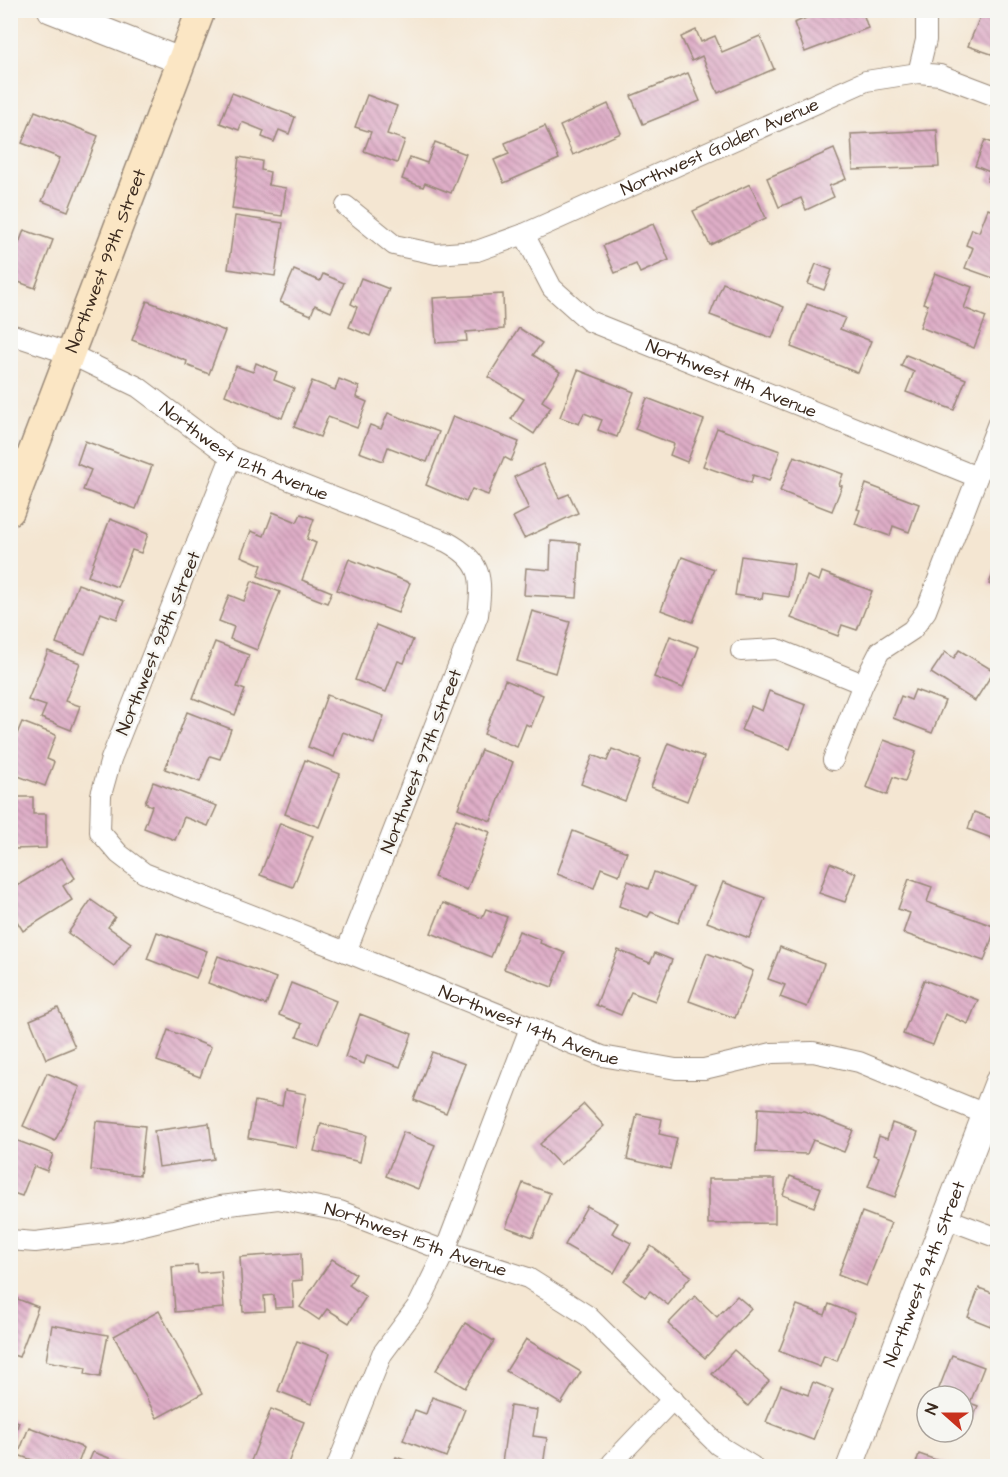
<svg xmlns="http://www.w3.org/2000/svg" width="1008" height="1477" font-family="'Architects Daughter',sans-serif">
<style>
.building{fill:url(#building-back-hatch)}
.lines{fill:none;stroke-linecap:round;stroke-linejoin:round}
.minor-casing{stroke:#988878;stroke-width:22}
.tertiary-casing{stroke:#988878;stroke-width:28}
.secondary-casing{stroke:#988878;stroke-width:31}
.minor{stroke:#fff;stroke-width:20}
.tertiary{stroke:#fff;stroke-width:26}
.secondary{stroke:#fbe6c4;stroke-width:28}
.labels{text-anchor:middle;stroke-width:5;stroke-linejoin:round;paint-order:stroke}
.street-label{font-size:18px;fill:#3b2a1e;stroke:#f6f6f2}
</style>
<defs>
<pattern id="building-back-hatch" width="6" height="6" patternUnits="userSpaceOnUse" patternTransform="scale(1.5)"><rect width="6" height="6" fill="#dfaec8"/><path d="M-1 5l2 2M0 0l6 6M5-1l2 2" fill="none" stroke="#b68ea2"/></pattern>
</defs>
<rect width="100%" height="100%" fill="#f6f6f2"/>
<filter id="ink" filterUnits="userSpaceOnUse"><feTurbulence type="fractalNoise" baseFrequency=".0167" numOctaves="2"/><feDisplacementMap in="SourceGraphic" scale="12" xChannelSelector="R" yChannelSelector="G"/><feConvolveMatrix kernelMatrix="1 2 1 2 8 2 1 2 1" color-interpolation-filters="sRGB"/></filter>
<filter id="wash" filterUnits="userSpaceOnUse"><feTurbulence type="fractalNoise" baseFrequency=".008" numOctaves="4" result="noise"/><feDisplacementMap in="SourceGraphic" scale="24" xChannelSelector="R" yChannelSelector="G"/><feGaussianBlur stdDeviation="1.35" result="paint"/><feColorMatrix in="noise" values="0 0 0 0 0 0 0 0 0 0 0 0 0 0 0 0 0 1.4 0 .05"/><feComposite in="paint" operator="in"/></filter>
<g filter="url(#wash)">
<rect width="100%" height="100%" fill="#f4e6d2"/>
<g id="blocks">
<g class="building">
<path d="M826,10H862L868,28L805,52L794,23Z"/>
<path d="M978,10H998L997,56L968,46L980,17Z"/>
<path d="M696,30L701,42L715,36L722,52L760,36L774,69L718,93L702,56L692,61L681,37Z"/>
<path d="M688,73L700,101L643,124L631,96Z"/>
<path d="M232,93L295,117L289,134L279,130L274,142L262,137L264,131L242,122L239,130L220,123Z"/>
<path d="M367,95L397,106L387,134L405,140L397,163L364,151L371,132L355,127Z"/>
<path d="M608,104L621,133L573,155L560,126Z"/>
<path d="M35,111L98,136L68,211L42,201L60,158L22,143Z"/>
<path d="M545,126L559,159L504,183L494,160L509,154L505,143Z"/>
<path d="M937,130L939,167L853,170L851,134Z"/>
<path d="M985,140L998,145V185L987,181L990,172L975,166Z"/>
<path d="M435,142L466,154L451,193L425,183L423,187L402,179L410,157L427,163Z"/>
<path d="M834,149L846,179L829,186L834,197L806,210L801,198L779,207L767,178Z"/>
<path d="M239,157L262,161L261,170L270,172L268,185L286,188L282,216L232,209Z"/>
<path d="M750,184L766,218L710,245L693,211Z"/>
<path d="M988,209L998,213L996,279L965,268L973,248L966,245L972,229L979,232Z"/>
<path d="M235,216L283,223L275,276L228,269Z"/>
<path d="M653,224L669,260L640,273L636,264L615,273L603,246Z"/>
<path d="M24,230L53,240L35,288L10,279V243L18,246Z"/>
<path d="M816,264L832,270L824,290L808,284Z"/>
<path d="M294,270L320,281L323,274L344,283L331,312L315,305L311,315L280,302Z"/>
<path d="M935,273L972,287L964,308L986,317L974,348L920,327L928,305L923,303Z"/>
<path d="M361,278L389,289L370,336L349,327L357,307L351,304Z"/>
<path d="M723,283L784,307L772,338L710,315Z"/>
<path d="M503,294L504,329L466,332L467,341L436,343L433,298Z"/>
<path d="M147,301L225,331L209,374L186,365L187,361L132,340Z"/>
<path d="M807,304L845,318L840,329L871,341L858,373L791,347Z"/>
<path d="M519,328L542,343L533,355L560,372L542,401L551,407L534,434L511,419L524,399L488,377Z"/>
<path d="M906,355L966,379L954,410L906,392L914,372L901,366Z"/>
<path d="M256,363L277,372L274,380L294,388L282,418L225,395L236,366L253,372Z"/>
<path d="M578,370L634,392L617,437L598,430L602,420L584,413L579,424L560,417Z"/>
<path d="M339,379L359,387L356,397L367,402L357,428L328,417L320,437L294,427L312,381L335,390Z"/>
<path d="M647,398L704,420L687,462L670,455L674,444L635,429Z"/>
<path d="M388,413L439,432L427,462L388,447L383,461L359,452L370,425L381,429Z"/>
<path d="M453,416L519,442L511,461L504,457L488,495L472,489L466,502L426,485Z"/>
<path d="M717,428L780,451L769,481L753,475L751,483L703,466Z"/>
<path d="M85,441L152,466L136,509L83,490L91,470L77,464Z"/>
<path d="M794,456L843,474L839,485L842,486L832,511L780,491Z"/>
<path d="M543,464L559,498L569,494L578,513L524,538L513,517L529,509L514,477Z"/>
<path d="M866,484L919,504L909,532L893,526L890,536L855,524L860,510L857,509Z"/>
<path d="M273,512L297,522L301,514L314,519L307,539L316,543L302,580L332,592L327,603L258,576L262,565L241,556L251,531L264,536Z"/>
<path d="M110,519L148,534L141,553L132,550L117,587L88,576Z"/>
<path d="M551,541L580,543L577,598L524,595L526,568L550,570Z"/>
<path d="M741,556L794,564L789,597L763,593L762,599L735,595Z"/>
<path d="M682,557L714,569L693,622L661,610Z"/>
<path d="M349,559L410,583L398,613L337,590Z"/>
<path d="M997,563H998V588L989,584Z"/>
<path d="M822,572L872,591L857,630L842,625L838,636L791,618L807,576L819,581Z"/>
<path d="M252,581L280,592L257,650L230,639L234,627L219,621L229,595L244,601Z"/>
<path d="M78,584L124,601L117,619L101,613L85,654L56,643Z"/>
<path d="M532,611L570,622L555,673L517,661Z"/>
<path d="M376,625L413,640L404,663L398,661L386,692L355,680Z"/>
<path d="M670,636L699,647L683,688L654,677Z"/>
<path d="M215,642L249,655L237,687L245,690L235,715L193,698Z"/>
<path d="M959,650L994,671L975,701L931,673L945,652L954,658Z"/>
<path d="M48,651L80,663L65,701L80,706L71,730L41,718L46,706L28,700Z"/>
<path d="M505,680L543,695L531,727L526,724L517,747L484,734Z"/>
<path d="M915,690L945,701L932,733L893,718L901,696L911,700Z"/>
<path d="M769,691L806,705L790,749L741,730L751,706L762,711Z"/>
<path d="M327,695L384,716L374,744L343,732L334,757L308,747Z"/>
<path d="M187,712L231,729L220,759L210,756L200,782L165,769Z"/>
<path d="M22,722L56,735L47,759L54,762L45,786L10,773V751Z"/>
<path d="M884,740L916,752L905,781L893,777L887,795L866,787Z"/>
<path d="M668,743L704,757L687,801L651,787Z"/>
<path d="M612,749L641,760L625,801L581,784L593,755L607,761Z"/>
<path d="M481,750L513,762L491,821L458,808Z"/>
<path d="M305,760L340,774L319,827L285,814Z"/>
<path d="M153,782L217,806L208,826L184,817L175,840L144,828L152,806L145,803Z"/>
<path d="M10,797H33V814H46V848L13,849V841H10Z"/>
<path d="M998,806V830L994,839L968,829L974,812L993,819Z"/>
<path d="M456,819L490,832L467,890L434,877Z"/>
<path d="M280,823L313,836L293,887L260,875Z"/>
<path d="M573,831L627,852L619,875L601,868L594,888L557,874Z"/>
<path d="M62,858L75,878L63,886L72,900L23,931L10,910V890Z"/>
<path d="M830,863L856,873L845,902L819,893Z"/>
<path d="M654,872L693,887L678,923L651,912L648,917L619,906L628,881L648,889Z"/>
<path d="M909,879L932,887L927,902L996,927L984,961L903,933L910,913L898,909Z"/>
<path d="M723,882L765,898L749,938L707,922Z"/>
<path d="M91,900L115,917L108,927L131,943L114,966L68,933Z"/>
<path d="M443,903L482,918L486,909L507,917L491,957L431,933Z"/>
<path d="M519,931L541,940L540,943L565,953L552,987L504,969Z"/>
<path d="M157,932L207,951L196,978L147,959Z"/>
<path d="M780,947L824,964L807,1007L780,997L785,985L768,979Z"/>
<path d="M618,950L650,963L655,953L672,960L655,1001L631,992L621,1015L596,1005Z"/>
<path d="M707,953L753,971L735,1018L689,1001Z"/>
<path d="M218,956L276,978L266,1005L208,983Z"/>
<path d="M924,980L978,1000L968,1024L945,1014L933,1045L903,1034Z"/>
<path d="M291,983L336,1001L318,1044L297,1036L302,1024L279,1015Z"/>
<path d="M58,1008L75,1047L46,1059L30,1020Z"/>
<path d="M360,1014L412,1034L400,1067L367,1055L364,1064L345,1057Z"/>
<path d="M168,1030L211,1047L200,1077L157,1061Z"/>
<path d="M432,1052L465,1064L446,1113L414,1100Z"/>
<path d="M47,1073L80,1087L55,1141L23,1126Z"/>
<path d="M285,1090L306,1094L296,1147L248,1138L255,1101L282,1106Z"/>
<path d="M584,1104L604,1126L560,1165L540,1144Z"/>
<path d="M758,1108L804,1111L853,1130L844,1152L813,1140L807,1154L756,1152Z"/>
<path d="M637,1114L662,1119L659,1134L677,1138L670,1169L627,1159Z"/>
<path d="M96,1121L145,1126L140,1175L91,1170Z"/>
<path d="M209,1123L214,1159L159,1167L154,1131Z"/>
<path d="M892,1123L918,1132L895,1197L868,1187L879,1157L873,1155L879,1136L887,1139Z"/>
<path d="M321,1124L366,1135L360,1162L314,1151Z"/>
<path d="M403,1132L435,1145L418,1189L386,1176Z"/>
<path d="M10,1138L53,1154L47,1171L34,1166L22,1196L10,1192Z"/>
<path d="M790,1176L821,1188L814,1207L783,1195Z"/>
<path d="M708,1179H775V1223L708,1224Z"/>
<path d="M523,1183L550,1193L533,1237L506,1227Z"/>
<path d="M587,1206L618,1223L612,1233L631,1243L614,1273L565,1245Z"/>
<path d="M862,1212L891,1223L866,1286L838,1275Z"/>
<path d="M651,1246L691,1276L668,1305L650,1291L645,1297L624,1281Z"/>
<path d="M301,1253L302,1280L292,1281L294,1307L275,1308L274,1295L264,1296L265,1311L243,1312L240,1257Z"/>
<path d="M332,1259L356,1274L349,1285L366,1297L349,1323L327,1309L319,1320L300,1307Z"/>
<path d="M197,1265L198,1273L221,1271L224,1308L175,1312L172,1267Z"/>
<path d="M979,1288L998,1295V1329L968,1317Z"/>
<path d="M10,1296L38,1307L19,1357L10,1354Z"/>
<path d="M695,1296L717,1317L737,1296L751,1308L705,1358L668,1324Z"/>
<path d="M829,1304L855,1314L837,1361L824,1356L820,1367L779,1351L797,1305L825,1315Z"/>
<path d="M159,1311L203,1393L157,1418L114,1336Z"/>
<path d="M465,1323L494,1341L465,1388L436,1370Z"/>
<path d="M52,1325L108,1335L100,1377L85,1374L86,1368L46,1361Z"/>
<path d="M526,1339L581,1372L561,1404L506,1371Z"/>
<path d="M297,1341L330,1353L311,1404L278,1391Z"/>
<path d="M734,1350L769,1381L748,1406L712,1374Z"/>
<path d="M952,1355L984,1367L970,1403L978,1406L972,1421L963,1418V1396H936Z"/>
<path d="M813,1382L833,1390L813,1440L766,1422L781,1385L808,1395Z"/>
<path d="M432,1397L465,1409L446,1457L403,1440L415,1410L426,1414Z"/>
<path d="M510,1406L537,1410L533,1436L547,1438L543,1466L502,1463Z"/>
<path d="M271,1409L304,1422L287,1466H266L251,1461Z"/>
<path d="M10,1419L19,1422L11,1445H10Z"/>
<path d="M29,1427L84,1448L77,1466H49L18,1455Z"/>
<path d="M93,1452L131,1466H87Z"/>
<path d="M919,1454L953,1466H915Z"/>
<path d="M396,1457L421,1466H392Z"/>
</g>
</g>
</g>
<g filter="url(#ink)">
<use href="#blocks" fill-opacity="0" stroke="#988878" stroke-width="1.5"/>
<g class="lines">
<defs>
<g id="minor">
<path d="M926,10V40L918,73L940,75L998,97"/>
<path id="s1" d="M346,206L394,245L436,254L477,251L524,234L866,81L918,73"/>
<path id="s2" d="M524,234L552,288L589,321L977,477"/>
<path id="s3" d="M10,334L70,354L138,387L231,457L447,542C482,561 483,577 478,615L346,952"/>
<path id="s4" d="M231,457L111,759L101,795L100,832L119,854L144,873L346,952L602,1056L676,1069H704L772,1053L813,1052L859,1062L985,1114"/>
<path d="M741,651L777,649L863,684"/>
<path d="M833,760L863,684L880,651L912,630L926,611L998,423"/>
<path d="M945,1218L998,1238"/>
<path id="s5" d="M10,1240L35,1242L115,1232L221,1206L278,1199L340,1211L445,1251L528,1278L588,1316L718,1445L752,1466"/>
<path d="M612,1463L673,1399"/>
<path d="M337,1466L382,1354L419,1304L445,1251L530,1028"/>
</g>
<g id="tertiary">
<path d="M51,10L181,61"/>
<path id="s6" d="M850,1466L998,1082"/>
</g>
<g id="secondary">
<path id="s7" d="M10,511L201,10"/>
</g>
</defs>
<use href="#minor" class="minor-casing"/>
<use href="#tertiary" class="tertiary-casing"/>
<use href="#secondary" class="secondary-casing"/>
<use href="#minor" class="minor"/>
<use href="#tertiary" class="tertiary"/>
<use href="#secondary" class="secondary"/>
</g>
</g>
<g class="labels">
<g class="street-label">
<text dy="6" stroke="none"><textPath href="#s1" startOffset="410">Northwest Golden Avenue</textPath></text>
<text dy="6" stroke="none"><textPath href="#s7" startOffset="268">Northwest 99th Street</textPath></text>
<text dy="6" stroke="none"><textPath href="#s2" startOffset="264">Northwest 11th Avenue</textPath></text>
<text dy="6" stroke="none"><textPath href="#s3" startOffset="264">Northwest 12th Avenue</textPath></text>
<text transform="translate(158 643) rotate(-68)" y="6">Northwest 98th Street</text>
<text transform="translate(421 761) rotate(-69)" y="6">Northwest 97th Street</text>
<text dy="6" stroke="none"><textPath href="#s4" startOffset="874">Northwest 14th Avenue</textPath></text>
<text dy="6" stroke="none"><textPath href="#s5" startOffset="416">Northwest 15th Avenue</textPath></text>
<text dy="6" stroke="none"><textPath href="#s6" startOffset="206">Northwest 94th Street</textPath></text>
</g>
</g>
<rect width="1008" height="1477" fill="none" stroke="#f6f6f2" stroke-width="36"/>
<g transform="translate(945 1414) rotate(291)"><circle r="28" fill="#f6f6f2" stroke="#aba49d" stroke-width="1.5"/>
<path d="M0-4.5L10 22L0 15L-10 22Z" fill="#c8321e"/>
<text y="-9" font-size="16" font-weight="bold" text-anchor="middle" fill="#3b2a1e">N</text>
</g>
</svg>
